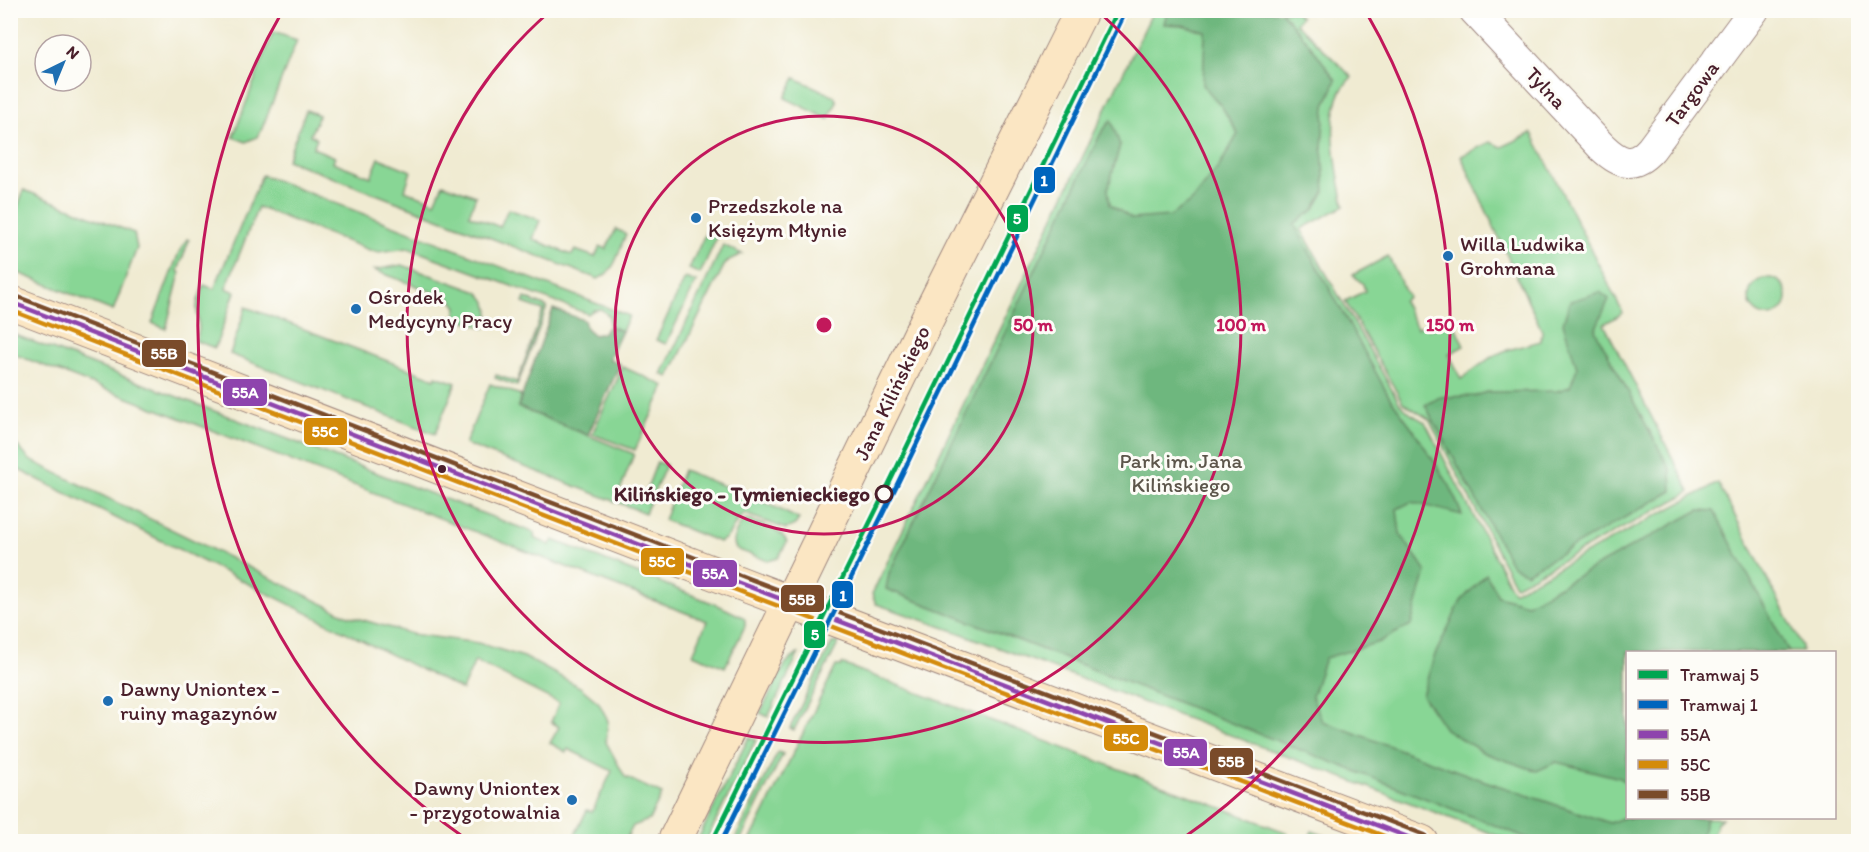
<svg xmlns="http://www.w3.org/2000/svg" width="1869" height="852" font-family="Itim,sans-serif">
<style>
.green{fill:#88d695;stroke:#697a60;stroke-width:1.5}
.forest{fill:#6eb77e;stroke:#5c6b54;stroke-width:1.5}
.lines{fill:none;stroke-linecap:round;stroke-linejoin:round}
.street-casing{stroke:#9d857e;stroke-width:32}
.secondary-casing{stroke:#9d857e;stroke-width:35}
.street{stroke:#fff;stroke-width:30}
.secondary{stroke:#fbe6c3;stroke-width:33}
.bus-1-casing{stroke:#fdfcf7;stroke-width:9}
.bus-2-casing{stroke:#fdfcf7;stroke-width:9}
.bus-3-casing{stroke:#fdfcf7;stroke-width:9}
.bus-1{stroke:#8e44ad;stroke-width:4.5}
.bus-2{stroke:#d48b09;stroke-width:4.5}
.bus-3{stroke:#7a4b2a;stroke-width:4.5}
.tram-1-casing{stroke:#fdfcf7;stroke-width:9}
.tram-2-casing{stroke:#fdfcf7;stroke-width:9}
.tram-1{stroke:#00a651;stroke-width:4.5}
.tram-2{stroke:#0065bd;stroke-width:4.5}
.ring{fill:none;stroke:#c2185b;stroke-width:3}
.poi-dot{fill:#1f6fb2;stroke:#fdfcf7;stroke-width:2}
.bus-dot{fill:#4a1f2b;stroke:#fdfcf7;stroke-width:2}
.stop-dot{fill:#fdfcf7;stroke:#4a1f2b;stroke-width:3}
.labels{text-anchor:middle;stroke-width:6;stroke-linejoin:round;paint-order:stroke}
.street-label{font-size:21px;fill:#4a1f2b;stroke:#fdfcf7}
.poi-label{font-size:21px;fill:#4a1f2b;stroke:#fdfcf7;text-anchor:start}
.park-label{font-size:21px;fill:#5d564b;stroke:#fdfcf7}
.stop-label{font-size:21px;font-weight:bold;fill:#4a1f2b;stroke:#fdfcf7;text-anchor:end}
.centre{fill:#c2185b;stroke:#fdfcf7;stroke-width:3}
.ring-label{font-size:18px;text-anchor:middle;font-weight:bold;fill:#c2185b;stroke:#fdfcf7;stroke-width:6;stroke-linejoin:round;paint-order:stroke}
.line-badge{stroke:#fdfcf7;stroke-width:2}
.badge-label{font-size:16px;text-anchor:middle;font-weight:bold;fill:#fff}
</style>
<rect width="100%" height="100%" fill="#fdfcf7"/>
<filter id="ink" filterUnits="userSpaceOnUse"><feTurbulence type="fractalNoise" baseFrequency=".0167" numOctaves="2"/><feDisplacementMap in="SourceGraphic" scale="12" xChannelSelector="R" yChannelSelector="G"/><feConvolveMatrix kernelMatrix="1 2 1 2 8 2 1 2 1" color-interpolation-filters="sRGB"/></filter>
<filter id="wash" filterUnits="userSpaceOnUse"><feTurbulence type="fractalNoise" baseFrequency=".008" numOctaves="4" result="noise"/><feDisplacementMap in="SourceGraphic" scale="24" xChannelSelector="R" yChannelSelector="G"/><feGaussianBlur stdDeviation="1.35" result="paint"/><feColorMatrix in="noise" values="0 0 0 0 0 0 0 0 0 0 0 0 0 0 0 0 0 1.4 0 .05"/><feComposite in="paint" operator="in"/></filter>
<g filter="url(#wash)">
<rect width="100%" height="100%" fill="#f0ebd2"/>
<g class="green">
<path d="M1153,11H1294L1301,17L1296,23L1352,77C1320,105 1338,170 1344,206L1301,229L1400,404L1411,414L1425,422L1513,592L1718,483L1802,646V652H1628V818H1722L1717,823L1711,841H1511L957,632L876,604L872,594Z"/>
<path d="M273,32L297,40L261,131L257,137L246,142L233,137Z"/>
<path d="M795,78L834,96L837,102L828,119L785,98Z"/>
<path d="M306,110L319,115L310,135L317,138L313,148L335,157L333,162L371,177L379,158L411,171L405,190L435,202L443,184L476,196L469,215L500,227L508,209L540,220L533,239L572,255L575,250L595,257L600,246L606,249L616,229L626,234C619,250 616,272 598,279L287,160Z"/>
<path d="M1532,133L1623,313L1604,324L1690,492L1515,586L1429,419L1403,403L1345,301L1365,291L1363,284L1353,275L1388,256L1408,297L1403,301L1417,328L1426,324L1429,329L1452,319L1464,346L1449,354L1461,379L1490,358L1504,351L1541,341L1542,331L1461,156L1490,142L1502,147Z"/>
<path d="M262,175L629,316L622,331L609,326V316L601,309L594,310L588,314L408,248L378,252L369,250L258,207L226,288L235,292L215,348L196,341C202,323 197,326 197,310C196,302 201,292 204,285L214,289Z"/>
<path d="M24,190L134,233L137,248L113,311L11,270V224Z"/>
<path d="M706,232L717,237L700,274L689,269Z"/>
<path d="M187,239L189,240L178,271L180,273L166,329L152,323L179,252Z"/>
<path d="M723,245L742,254L729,260L724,266L669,377L662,374Z"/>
<path d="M402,265L478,292C491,304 491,313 485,328L455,317L457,307L451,299L374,270Z"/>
<circle cx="1768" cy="297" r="19"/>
<path d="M685,278L696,282L666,344L656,340Z"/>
<path d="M525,298L547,307L517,386L495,378L496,375L517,382L543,310L523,303Z"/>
<path d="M246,307L435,379L436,376L456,383L435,434L230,354Z"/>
<path d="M10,333L508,523L535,533L534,538L550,545L553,540L720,606L743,617L745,620V626L725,667L693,654L707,621L11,353Z"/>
<path d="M623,367L665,386L635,450L592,434Z"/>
<path d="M490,384L521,395L518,407L634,454L619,493L642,501L657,462L666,465L645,513L465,444Z"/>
<path d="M11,439L30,460L346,615L412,634L478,643L524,657L580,687L599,703L608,721L606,742L625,777L662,794L649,820L633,826L625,841H572L587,810L592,812L612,771L568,749L566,752L550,743L559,727L551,722L559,703L475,661L462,690L11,466Z"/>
<path d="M683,470L762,501L799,519L795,525L786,529L745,514C732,520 734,537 719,542L664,520Z"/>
<path d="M746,519C759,523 781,529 787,542L778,558L768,561L736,549C731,540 737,525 746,519Z"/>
<path d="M839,642L794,730L790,728L832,643Z"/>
<path d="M799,653L768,717L760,713L786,663Z"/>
<path d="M842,664L1288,833L1285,841H750L836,666H841Z"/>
<path d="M749,737L756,740L706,841H697Z"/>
<path d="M778,752L783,754L740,841H734Z"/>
<path d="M1312,831L1339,841H1308Z"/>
</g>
<g class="forest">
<path d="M1167,11H1281L1311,46L1336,80L1325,106L1322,148L1325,191L1314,210L1294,224L1390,398L1413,429L1450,486L1462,515L1411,502L1397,509L1400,534L1426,571L1411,625L1379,642L1325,658L1312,696L1322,721L1482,780L1610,823L1627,816L1628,818H1706L1700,841H1535L886,589L889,573L1101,133L1111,120L1120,145L1108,189L1110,204L1132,219L1170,216L1193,200L1220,165L1238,134L1222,107L1203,85L1205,31L1182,25L1164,24Z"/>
<path d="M1600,292L1609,299L1595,330L1671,471L1672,491L1526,573L1512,566L1425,405L1440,397L1475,396L1487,392L1557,391L1570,387L1577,368L1563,323L1570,301Z"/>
<path d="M553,309L584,320L586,328L594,335L603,333L609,326L622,331L609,359L620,364L588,435L518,407Z"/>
<path d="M1699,510L1714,511L1789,652H1628L1627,783L1620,778L1556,762L1537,771L1484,753L1445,729L1422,695L1434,657L1461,601L1486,574L1498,596L1527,604Z"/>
</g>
</g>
<g filter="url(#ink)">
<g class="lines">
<defs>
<path id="street" d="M1474,10L1602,147C1620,164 1633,169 1651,149L1754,10"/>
<g id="secondary">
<path d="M10,302L747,586L1422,842"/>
<path d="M674,842L933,307L1082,10"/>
</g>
</defs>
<use href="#street" class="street-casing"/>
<use href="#secondary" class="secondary-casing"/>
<use href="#street" class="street"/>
<use href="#secondary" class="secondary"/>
<defs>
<path id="bus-1" d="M10,302L747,586L1421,842"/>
<path id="bus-2" d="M10,310L744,593L1400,842"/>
<path id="bus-3" d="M13,295L750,579L1425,835"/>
</defs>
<use href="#bus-1" class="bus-1-casing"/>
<use href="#bus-2" class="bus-2-casing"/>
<use href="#bus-3" class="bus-3-casing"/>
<use href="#bus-1" class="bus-1"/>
<use href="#bus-2" class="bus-2"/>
<use href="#bus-3" class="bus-3"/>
<defs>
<path id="tram-1" d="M712,842L884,494L1118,10"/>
<path id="tram-2" d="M721,842L891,497L1125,13"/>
</defs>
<use href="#tram-1" class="tram-1-casing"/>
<use href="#tram-2" class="tram-2-casing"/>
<use href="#tram-1" class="tram-1"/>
<use href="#tram-2" class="tram-2"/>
</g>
</g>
<g class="ring">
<circle cx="824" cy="325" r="209"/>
<path d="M1100 13A417 417 0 1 1 548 13"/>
<path d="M469 841A626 626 0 0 1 282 12M1366 12A626 626 0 0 1 1179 841"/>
</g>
<g class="poi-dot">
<circle cx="696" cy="218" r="6"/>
<circle cx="1448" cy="256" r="6"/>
<circle cx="356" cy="309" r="6"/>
<circle cx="108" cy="701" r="6"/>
<circle cx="572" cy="800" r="6"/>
</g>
<circle class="bus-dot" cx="442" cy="469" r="5"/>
<circle class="stop-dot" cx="884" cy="494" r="8"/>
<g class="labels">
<g class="street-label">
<text transform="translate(1546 88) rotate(47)" y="7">Tylna</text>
<text transform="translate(1692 94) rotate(-54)" y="7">Targowa</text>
<text transform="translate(892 393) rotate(-64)" y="7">Jana Kilińskiego</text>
</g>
<g class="poi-label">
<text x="708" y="213">Przedszkole na<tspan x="708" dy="24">Księżym Młynie</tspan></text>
<text x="1460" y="251">Willa Ludwika<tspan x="1460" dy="24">Grohmana</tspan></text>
<text x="368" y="304">Ośrodek<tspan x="368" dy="24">Medycyny Pracy</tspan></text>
<text x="120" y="696">Dawny Uniontex -<tspan x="120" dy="24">ruiny magazynów</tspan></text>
<text x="560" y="795" text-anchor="end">Dawny Uniontex<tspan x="560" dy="24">- przygotowalnia</tspan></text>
</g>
<g class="park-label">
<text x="1181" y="468">Park im. Jana<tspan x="1181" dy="24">Kilińskiego</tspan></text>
</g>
<g class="stop-label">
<text x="870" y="501">Kilińskiego - Tymienieckiego</text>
</g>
</g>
<circle cx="824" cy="325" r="9" class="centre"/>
<g class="ring-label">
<text x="1033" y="331">50 m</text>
<text x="1241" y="331">100 m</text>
<text x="1450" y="331">150 m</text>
</g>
<g class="line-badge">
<rect x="1033" y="166" width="23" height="28" rx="6" fill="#0065bd"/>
<rect x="1006" y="204" width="23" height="29" rx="6" fill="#00a651"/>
<rect x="141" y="339" width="46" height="29" rx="6" fill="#7a4b2a"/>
<rect x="222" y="378" width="46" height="29" rx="6" fill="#8e44ad"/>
<rect x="303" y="417" width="45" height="29" rx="6" fill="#d48b09"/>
<rect x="640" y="547" width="45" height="29" rx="6" fill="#d48b09"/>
<rect x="692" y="559" width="46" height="29" rx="6" fill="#8e44ad"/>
<rect x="831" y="580" width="23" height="29" rx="6" fill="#0065bd"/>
<rect x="780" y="584" width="45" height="29" rx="6" fill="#7a4b2a"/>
<rect x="803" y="620" width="23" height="29" rx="6" fill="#00a651"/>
<rect x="1103" y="724" width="46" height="28" rx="6" fill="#d48b09"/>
<rect x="1163" y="738" width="45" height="29" rx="6" fill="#8e44ad"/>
<rect x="1209" y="747" width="45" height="29" rx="6" fill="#7a4b2a"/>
</g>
<g class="badge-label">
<text x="1044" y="186">1</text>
<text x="1017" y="224">5</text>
<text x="164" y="359">55B</text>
<text x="245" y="398">55A</text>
<text x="325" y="437">55C</text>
<text x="662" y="567">55C</text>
<text x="715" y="579">55A</text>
<text x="843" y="601">1</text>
<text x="802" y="605">55B</text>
<text x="815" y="640">5</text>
<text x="1126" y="744">55C</text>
<text x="1186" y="758">55A</text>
<text x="1231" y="767">55B</text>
</g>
<rect width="1869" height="852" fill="none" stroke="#fdfcf7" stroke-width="36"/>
<rect x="1626" y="651" width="210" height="168" fill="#fdfcf7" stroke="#b5a4a5" stroke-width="1.5"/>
<rect x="1638" y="670" width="30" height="9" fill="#00a651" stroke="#b5a4a5" stroke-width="1.5"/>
<text x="1680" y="681" font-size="18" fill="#4a1f2b">Tramwaj 5</text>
<rect x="1638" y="700" width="30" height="9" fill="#0065bd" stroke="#b5a4a5" stroke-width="1.5"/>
<text x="1680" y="711" font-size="18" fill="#4a1f2b">Tramwaj 1</text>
<rect x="1638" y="730" width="30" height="9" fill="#8e44ad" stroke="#b5a4a5" stroke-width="1.5"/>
<text x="1680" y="741" font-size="18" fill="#4a1f2b">55A</text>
<rect x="1638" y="760" width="30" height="9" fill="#d48b09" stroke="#b5a4a5" stroke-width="1.5"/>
<text x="1680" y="771" font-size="18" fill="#4a1f2b">55C</text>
<rect x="1638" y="790" width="30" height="9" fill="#7a4b2a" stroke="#b5a4a5" stroke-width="1.5"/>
<text x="1680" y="801" font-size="18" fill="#4a1f2b">55B</text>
<g transform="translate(63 63) rotate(43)"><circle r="28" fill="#fdfcf7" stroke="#b5a4a5" stroke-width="1.5"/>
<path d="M0-4.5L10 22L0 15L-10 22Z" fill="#1f6fb2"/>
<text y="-9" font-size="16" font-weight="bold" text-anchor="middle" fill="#4a1f2b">N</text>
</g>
</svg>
